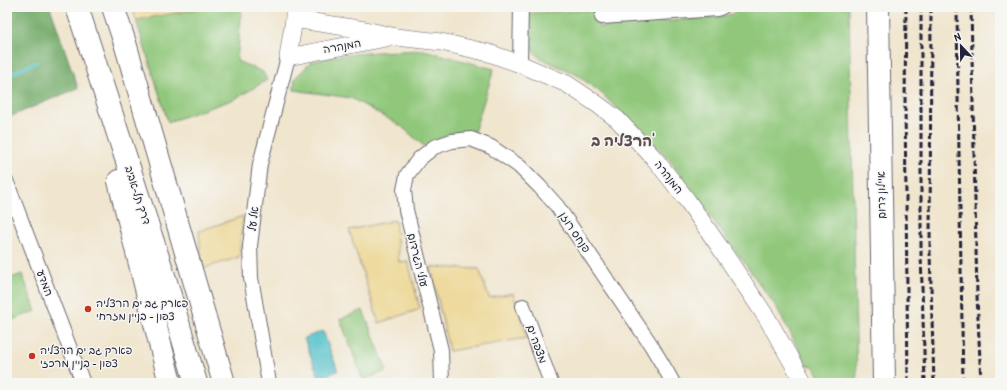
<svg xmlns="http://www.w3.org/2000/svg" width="1007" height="390" font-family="'Patrick Hand','Playpen Sans Hebrew',sans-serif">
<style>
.green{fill:#90c77a;stroke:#59745a}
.forest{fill:#74ac6a;stroke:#4b6752}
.sand{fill:#eeda9e;stroke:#887e6c}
.water{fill:#54c2ca;stroke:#3b7282}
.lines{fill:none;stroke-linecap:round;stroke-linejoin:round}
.stream{stroke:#54c2ca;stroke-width:3.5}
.minor-casing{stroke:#6a666e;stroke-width:16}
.tertiary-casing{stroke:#6a666e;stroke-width:18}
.motorway-casing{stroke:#6a666e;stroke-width:24}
.minor{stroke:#fff;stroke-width:14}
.tertiary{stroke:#fff;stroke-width:17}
.motorway{stroke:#fff;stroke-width:22}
.rail{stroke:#22223b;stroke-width:3;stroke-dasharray:6 3;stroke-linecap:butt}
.poi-dot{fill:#c8321e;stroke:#f6f6f2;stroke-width:1.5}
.labels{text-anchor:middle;stroke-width:3;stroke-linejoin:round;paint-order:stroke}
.street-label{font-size:11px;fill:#22223b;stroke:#f6f6f2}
.poi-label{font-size:11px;fill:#22223b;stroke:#f6f6f2;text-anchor:start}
.district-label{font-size:15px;font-weight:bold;fill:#5f4d53;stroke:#f6f6f2}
</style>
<rect width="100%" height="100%" fill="#f6f6f2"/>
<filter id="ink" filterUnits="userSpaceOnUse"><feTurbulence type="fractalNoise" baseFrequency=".025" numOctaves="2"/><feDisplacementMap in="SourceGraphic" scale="8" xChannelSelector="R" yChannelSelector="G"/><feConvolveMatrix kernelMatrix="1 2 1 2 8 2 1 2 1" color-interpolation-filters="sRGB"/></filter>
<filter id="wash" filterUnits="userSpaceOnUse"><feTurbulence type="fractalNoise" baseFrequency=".012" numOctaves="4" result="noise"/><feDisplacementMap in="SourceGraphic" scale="16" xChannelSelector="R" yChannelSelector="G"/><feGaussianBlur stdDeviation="0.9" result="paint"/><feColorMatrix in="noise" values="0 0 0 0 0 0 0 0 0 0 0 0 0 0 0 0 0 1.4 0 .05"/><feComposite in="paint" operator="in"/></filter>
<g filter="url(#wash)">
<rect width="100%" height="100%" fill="#f0e5cd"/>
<g class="green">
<path d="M209,7H242L237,61L263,72L267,80L235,99L168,122L136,20Z"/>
<path d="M742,7H849L857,383H822L814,367L807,365L777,308L668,158L601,93L577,75L540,58L533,51L525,31V13L597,10L599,27L718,17L732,14Z"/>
<path d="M424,50L494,69L474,132C452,131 443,136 425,147L401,126L351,98L294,90L295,78L311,62L335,56L376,52Z"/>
<path d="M22,274L36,311L7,322V279Z"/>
<path d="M363,310L387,371L363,380L340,319Z"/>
</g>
<path class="forest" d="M21,7H50L78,88L7,118V12Z"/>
<g class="sand">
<path d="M132,7H196V9L136,20Z"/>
<path d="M243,216L239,257L202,269L199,231Z"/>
<path d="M395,220L399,262L408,261L420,309L379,323L349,230Z"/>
<path d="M431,267L479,269L489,298L513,293L527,338L449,351Z"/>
</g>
<path class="water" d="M323,331L338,371L319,378L304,338Z"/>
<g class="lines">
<path class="stream" d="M7,75L37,62"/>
</g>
</g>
<g filter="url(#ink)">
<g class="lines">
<defs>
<g id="minor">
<path d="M602,17L717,9L722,7"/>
<path d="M520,64L521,7"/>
<path d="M7,183L83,383"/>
<path d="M523,306L551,383"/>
<path d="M269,383L251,278L250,246L260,164L288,57"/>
<path d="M442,383L441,350L406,210L404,190L407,175L419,159L434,147L452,141L471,139L491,147L519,166L540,187L557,206L651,345L667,372L673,383"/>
</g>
<g id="tertiary">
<path d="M294,7V19L288,57L386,38"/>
<path d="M294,19L365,30L396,37L441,42L489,53L520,64L567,84L597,104L617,119L654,158L687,200L719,246L767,318L804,383"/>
</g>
<g id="motorway">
<path d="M77,7L166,282L196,383"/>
<path d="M113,7L125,43L224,383"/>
<path d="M878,7L884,383"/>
<path d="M119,181L170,383"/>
</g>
</defs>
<use href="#minor" class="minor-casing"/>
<use href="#tertiary" class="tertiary-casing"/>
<use href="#motorway" class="motorway-casing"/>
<use href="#minor" class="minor"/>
<use href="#tertiary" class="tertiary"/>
<use href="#motorway" class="motorway"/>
<g class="rail">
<path d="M906,7L905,104L908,383"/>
<path d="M921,7V254L925,383"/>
<path d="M931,7L930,253L934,383"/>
<path d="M957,7L958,95L963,383"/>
<path d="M971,7L977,296L981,383"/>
</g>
</g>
</g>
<g class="poi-dot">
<circle cx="88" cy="309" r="4"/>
<circle cx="32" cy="356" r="4"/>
</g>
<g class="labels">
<g class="street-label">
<text transform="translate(342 46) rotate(-10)" y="4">המנהרה</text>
<text transform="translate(669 177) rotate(52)" y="4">המנהרה</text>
<text transform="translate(138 195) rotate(72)" y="4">דרך תל-אביב</text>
<text transform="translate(881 195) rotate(-91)" y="4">איילון דרום</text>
<text transform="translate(253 219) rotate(-83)" y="4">אל על</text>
<text transform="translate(575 232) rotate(56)" y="4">פנחס רוזן</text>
<text transform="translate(418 260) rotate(76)" y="4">עולי הגרדום</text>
<text transform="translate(45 283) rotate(69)" y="4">המדע</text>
<text transform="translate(537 344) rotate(70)" y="4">מצפה ים</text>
</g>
<g class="poi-label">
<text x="96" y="307">פארק גב ים הרצליה<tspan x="96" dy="13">צפון - בניין מזרחי</tspan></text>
<text x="40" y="354">פארק גב ים הרצליה<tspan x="40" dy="13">צפון - בניין מרכזי</tspan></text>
</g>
<g class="district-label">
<text x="623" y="146">הרצליה ב'</text>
</g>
</g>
<rect width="1007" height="390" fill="none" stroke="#f6f6f2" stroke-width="24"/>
<g transform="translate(961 46) rotate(338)" stroke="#f6f6f2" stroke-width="3" paint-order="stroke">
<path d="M0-3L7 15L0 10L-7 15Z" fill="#22223b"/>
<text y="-6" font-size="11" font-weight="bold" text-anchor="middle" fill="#22223b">N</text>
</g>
</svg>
